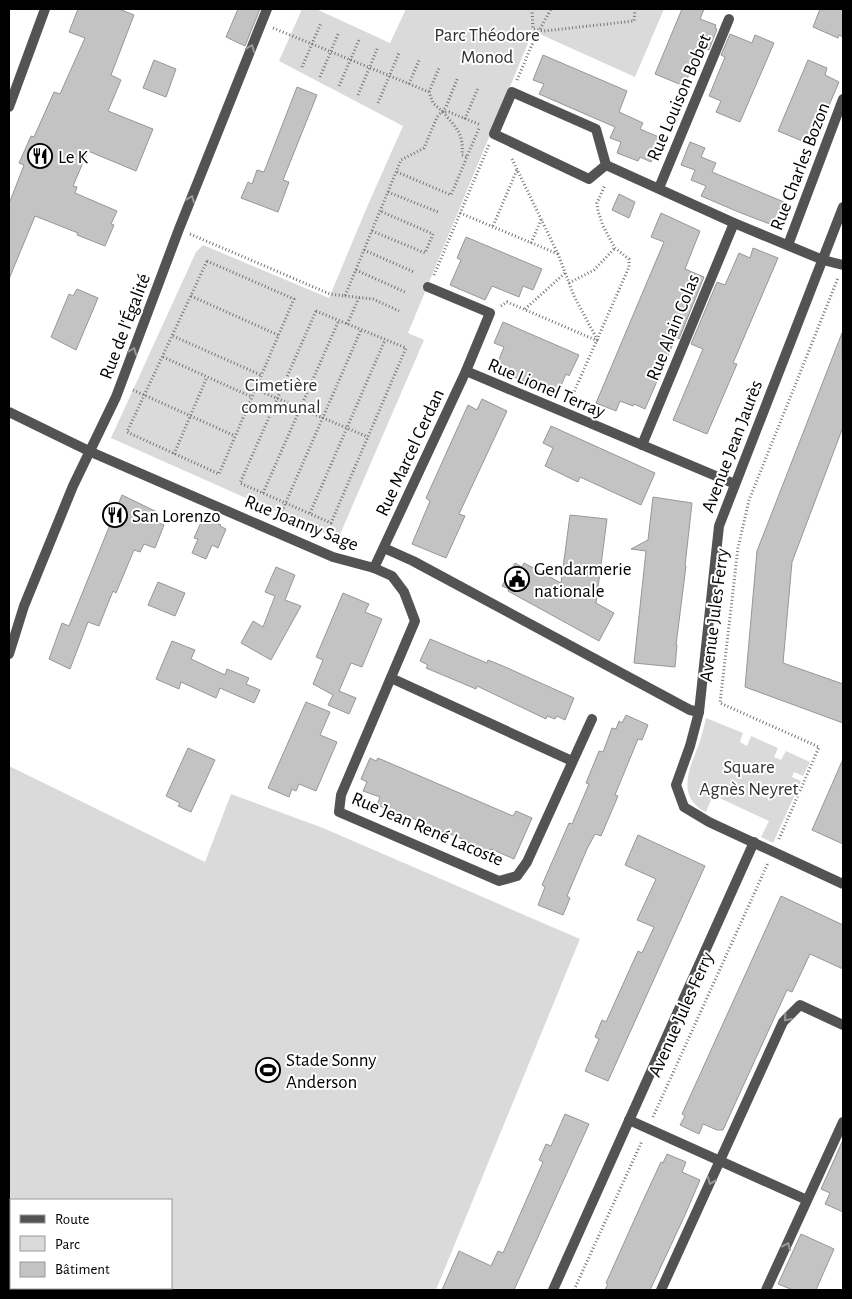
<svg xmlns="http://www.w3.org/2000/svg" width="852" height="1299" font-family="'Alegreya Sans',sans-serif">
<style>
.green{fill:#dadada}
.building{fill:#c3c3c3;stroke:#979797}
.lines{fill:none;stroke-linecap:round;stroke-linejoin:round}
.path{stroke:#757575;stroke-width:3;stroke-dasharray:1 2.5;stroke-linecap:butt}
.lane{stroke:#535353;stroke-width:10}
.street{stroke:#535353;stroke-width:10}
.oneway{stroke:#989898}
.labels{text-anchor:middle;stroke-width:4;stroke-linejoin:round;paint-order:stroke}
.park-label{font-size:19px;fill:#313131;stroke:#fff}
.street-label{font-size:19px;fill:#000;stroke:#fff}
.poi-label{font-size:19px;fill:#000;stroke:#fff;text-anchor:start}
</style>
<rect width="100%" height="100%" fill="#fff"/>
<g class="green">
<path d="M302,9H316L390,43L406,9H664L635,77L533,31L408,333L424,340L338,539L111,438L196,252L203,245L329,298L367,207L403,126L279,61Z"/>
<path d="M706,718L743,733L740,742L747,746L751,736L778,748L774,757L781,760L786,751L810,762L803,776L794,772L792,777L801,781L773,843L761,837L769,821L713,795L706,812C675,797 690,767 699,744C702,735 704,726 706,718Z"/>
<path d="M9,766L205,862L231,794L323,828L580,939L436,1290H124L119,1288H171V1200H11V1236L9,1234Z"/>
</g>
<g class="building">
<path d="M78,9H119L134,15L111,75L121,80L108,111L153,129L136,171L88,151L73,186L77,187L75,193L117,211L111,224L114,225L105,246L77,235L78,233L35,216L9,279V204L24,165L19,163L31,136L34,137L54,92L60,94L85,38L69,32Z"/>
<path d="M238,9H260L245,46L226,37Z"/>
<path d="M682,9H704L700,19L716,25L715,28L717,29L709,50L701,47L684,86L655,74Z"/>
<path d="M820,9H843V37L839,35L838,38L813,27Z"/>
<path d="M730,34L752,43L755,35L774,43L740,122L716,112L721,101L709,96L725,57L721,55Z"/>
<path d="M543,55L627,91L619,112L643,123L640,129L661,138L651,162L640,157L638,161L617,153L621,142L610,138L615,127L539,94L544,84L533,80Z"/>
<path d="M154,60L176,69L166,97L143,88Z"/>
<path d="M808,60L827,68L825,75L839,82L812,145L778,131Z"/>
<path d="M297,87L317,95L283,180L289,182L278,212L241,198L248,182L252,184L257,170L264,172Z"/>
<path d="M690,142L705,148L701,157L716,163L712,172L784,202L775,226L741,213L701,196L706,186L691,180L695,170L681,165Z"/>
<path d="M619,194L635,202L629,218L612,210Z"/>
<path d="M661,213L700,231L685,269L704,277L679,339L676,337L645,409L634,404L633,406L620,401L616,411L596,403L664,242L651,237Z"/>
<path d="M466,237L542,269L533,290L523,286L519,297L492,286L485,300L450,285L461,260L457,258Z"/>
<path d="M753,248L778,258L733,363L737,364L707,434L673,420L703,349L691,344L717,282L725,285L739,253L750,258Z"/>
<path d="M77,289L98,298L76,350L51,337L69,294L73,296Z"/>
<path d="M503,322L579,355L569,376L566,374L557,395L495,369L504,347L494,343Z"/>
<path d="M842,333L843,427L792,562L783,663L843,684V723L745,687L757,551Z"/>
<path d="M482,399L507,411L459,514L465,516L446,558L412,544L430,501L426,498L468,405L477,410Z"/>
<path d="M551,426L655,473L641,505L580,477L578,482L545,466L553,448L543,443Z"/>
<path d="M122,495L157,512L154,521L164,525L155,548L144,544L140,552L134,550L116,593L113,591L99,626L88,622L70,669L49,659L62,623L69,626Z"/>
<path d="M653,497L692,503L685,566H686L676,645H677L675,667L634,663L646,551L631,549L648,540Z"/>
<path d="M570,515L607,519L596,603L614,613L599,641L508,591L509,589L502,586L515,563L522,567L524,563L561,583Z"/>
<path d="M203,518L221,525L220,526L226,529L218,548L212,545L206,559L192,553L198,539L194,538Z"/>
<path d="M276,567L295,575L285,600L301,606L271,660L241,643L253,621L263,627L275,596L265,592Z"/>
<path d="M158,582L185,593L175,616L148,605Z"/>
<path d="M343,593L369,604L365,612L382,619L362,667L351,663L339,691L356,698L349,714L328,705L333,695L313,684L323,660L316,657Z"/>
<path d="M430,639L487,663L488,660L503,666L574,698L565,720L557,716L555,719L547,716L546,719L477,686L476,689L426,668L428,665L420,661Z"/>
<path d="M172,641L195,650L191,659L225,675L227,669L249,678L246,684L260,690L254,703L220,688L216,698L181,682L179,689L156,679Z"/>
<path d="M306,702L330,712L320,735L337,742L316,791L299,784L296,791L292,789L289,797L268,788Z"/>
<path d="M626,715L648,725L642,740L638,739L615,795L618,796L601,836L595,834L587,849L567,896L570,898L563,915L538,905L545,887L542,885L569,823L572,824L589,784L586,783L599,751L603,752L612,728L616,729L619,721L622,723Z"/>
<path d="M188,748L215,760L191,812L178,806L180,803L166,796Z"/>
<path d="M370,758L376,761L378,758L513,816L516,811L532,818L514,859L491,849L489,853L458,837L442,831V832L424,825L425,823L377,805L380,797L363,791L367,782L361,779Z"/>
<path d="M843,759V844L812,830Z"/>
<path d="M638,835L705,866L608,1081L585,1071L599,1039L595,1037L602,1020L606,1022L638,951L642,953L654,927L637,920L656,879L625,865Z"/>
<path d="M781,896L843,925V969L810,954L792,992L787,990L723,1130H717L703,1124L699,1134L680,1125L685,1116L682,1114Z"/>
<path d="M565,1114L589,1124L514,1290H442L459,1251L491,1266L498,1251L503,1253L543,1162L539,1160L546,1144L551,1146Z"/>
<path d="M843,1140V1212L825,1204L830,1193L821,1189Z"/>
<path d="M667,1154L686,1162L682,1172L700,1180L685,1215L650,1290H605L608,1284L606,1283L641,1205L661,1162L663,1163Z"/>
<path d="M801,1234L834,1249L816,1290H793L778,1284Z"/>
</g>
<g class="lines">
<g class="path">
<path d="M532,9L533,29L544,31L634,21L635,9"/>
<path d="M273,28L429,92L433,103L443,112H449L481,125"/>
<path d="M302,67L321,23"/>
<path d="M320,77L339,32"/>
<path d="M517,80L534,40L551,9"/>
<path d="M409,84L419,60"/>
<path d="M339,86L359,40"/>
<path d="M429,92L439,68"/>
<path d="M358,95L378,47"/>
<path d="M378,103L399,53"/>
<path d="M443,112C456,128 464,133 462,155L467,157"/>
<path d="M465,119L478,88"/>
<path d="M512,159L558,254L574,296L598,341"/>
<path d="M397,172L451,195L479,128"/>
<path d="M388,192L438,212"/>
<path d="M460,213L558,254"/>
<path d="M493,226L517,170"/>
<path d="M372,231L425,253L433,234L380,211"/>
<path d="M190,234L330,294L345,296L401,160L424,148L437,117L446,107L458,77"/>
<path d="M531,243L541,220"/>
<path d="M364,250L414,272"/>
<path d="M207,261L294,299L219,474L127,432Z"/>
<path d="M356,270L405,292"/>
<path d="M434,275L489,145"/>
<path d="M569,283L594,270L615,248"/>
<path d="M191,296L278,335"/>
<path d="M345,296L373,299L399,311"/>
<path d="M501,306L507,302L598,341"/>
<path d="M525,309L565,273"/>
<path d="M316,311L406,348L331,523L240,483Z"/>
<path d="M347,324L359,298"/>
<path d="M173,336L261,375"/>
<path d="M163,357L252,397"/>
<path d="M255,389L368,437"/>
<path d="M133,390L235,436"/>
<path d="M570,401L629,267V259L615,248L603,226L598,211L597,203L605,185"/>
<path d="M174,454L207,377"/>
<path d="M263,493L339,320"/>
<path d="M310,513L385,340"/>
<path d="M279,518L361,330"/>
<path d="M779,839L819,747L720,703L738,548L749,500L838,278"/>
<path d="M653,1117L768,863"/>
<path d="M574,1290L642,1141"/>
</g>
<g class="lane">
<path d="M823,260L843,265"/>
<path d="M384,548L413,561L690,710L699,712"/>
</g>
<g class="street">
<path d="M9,107L45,9"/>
<path d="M606,165L589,179L494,134L512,92L596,129L606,165L734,223L823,260"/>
<path d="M659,188L729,19"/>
<path d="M843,207L719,526L699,712L690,746L676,785L684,807L709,822L843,884"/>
<path d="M788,245L843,99"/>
<path d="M428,287L490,313L466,371L735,484"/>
<path d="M9,412L91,452L333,557L374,568L466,371"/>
<path d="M642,445L734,223"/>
<path d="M374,568L392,576L404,592L415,621L341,795L339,812L499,881L517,876L527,862L592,719"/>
<path d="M9,654L24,606L73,486L116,397L179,229L267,9"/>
<path d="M391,678L572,761"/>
<path d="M629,1120L807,1200"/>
<path d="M9,1278L11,1279"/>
<path d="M30,1288L36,1290"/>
<path d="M553,1290L754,842"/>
<path d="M661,1290L783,1022L800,1005L843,1025"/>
<path d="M766,1290L843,1122"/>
</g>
</g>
<defs><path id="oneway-chevron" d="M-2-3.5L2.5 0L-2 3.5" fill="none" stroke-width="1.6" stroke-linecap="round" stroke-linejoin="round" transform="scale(1.25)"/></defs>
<g class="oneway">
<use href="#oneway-chevron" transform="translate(251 48) rotate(-68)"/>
<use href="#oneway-chevron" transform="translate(191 199) rotate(-68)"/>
<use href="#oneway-chevron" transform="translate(133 351) rotate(-69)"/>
<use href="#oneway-chevron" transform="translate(787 1018) rotate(132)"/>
<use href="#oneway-chevron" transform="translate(711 1181) rotate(114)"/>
<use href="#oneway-chevron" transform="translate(787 1246) rotate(-66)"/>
</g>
<defs>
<symbol id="restaurant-ring" viewBox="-11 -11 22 22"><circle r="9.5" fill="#fff" stroke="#000" stroke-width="1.5"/><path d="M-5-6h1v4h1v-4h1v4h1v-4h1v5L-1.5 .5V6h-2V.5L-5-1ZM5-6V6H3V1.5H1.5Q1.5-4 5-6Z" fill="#000"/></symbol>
<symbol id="civic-ring" viewBox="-11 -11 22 22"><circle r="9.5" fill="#fff" stroke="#000" stroke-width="1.5"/><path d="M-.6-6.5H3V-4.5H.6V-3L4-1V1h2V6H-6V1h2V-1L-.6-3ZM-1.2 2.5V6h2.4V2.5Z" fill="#000"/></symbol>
<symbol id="stadium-ring" viewBox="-11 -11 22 22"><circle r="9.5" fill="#fff" stroke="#000" stroke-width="1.5"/><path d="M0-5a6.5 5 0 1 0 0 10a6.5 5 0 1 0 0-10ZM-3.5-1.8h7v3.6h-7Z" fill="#000"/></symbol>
</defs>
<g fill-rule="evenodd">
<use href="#restaurant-ring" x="26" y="142" width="28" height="28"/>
<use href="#restaurant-ring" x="101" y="501" width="28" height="28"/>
<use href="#civic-ring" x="503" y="565" width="28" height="28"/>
<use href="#stadium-ring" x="254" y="1056" width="28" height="28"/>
</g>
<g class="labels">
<g class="park-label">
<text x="487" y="41">Parc Théodore<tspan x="487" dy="22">Monod</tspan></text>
<text x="281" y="391">Cimetière<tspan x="281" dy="22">communal</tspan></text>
<text x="749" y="773">Square<tspan x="749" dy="22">Agnès Neyret</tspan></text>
</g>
<g class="street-label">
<text transform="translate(678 97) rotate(-67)" y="7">Rue Louison Bobet</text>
<text transform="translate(799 166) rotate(-69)" y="7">Rue Charles Bozon</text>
<text transform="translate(124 326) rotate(-69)" y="7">Rue de l'Égalité</text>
<text transform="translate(672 327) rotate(-68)" y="7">Rue Alain Colas</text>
<text transform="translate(547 387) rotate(23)" y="7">Rue Lionel Terray</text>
<text transform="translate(731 446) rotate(-69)" y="7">Avenue Jean Jaurès</text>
<text transform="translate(409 452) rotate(-65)" y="7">Rue Marcel Cerdan</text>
<text transform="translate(302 522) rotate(22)" y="7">Rue Joanny Sage</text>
<text transform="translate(713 615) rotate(-83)" y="7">Avenue Jules Ferry</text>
<text transform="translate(428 828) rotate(23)" y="7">Rue Jean René Lacoste</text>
<text transform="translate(680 1014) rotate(-66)" y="7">Avenue Jules Ferry</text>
</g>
<g class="poi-label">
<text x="58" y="163">Le K</text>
<text x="132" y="522">San Lorenzo</text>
<text x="534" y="575">Gendarmerie<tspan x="534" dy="22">nationale</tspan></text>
<text x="286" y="1066">Stade Sonny<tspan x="286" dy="22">Anderson</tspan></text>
</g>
</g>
<rect width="852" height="1299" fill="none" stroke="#000000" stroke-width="20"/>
<rect x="10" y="1199" width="162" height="90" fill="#ffffff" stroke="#999999"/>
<rect x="20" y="1215" width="25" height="8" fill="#535353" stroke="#999999"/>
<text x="55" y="1224" font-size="15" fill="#000000">Route</text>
<rect x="20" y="1236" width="25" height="15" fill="#dadada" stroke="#999999"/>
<text x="55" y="1249" font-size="15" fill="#000000">Parc</text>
<rect x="20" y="1262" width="25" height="15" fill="#c3c3c3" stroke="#999999"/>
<text x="55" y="1274" font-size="15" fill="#000000">Bâtiment</text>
</svg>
